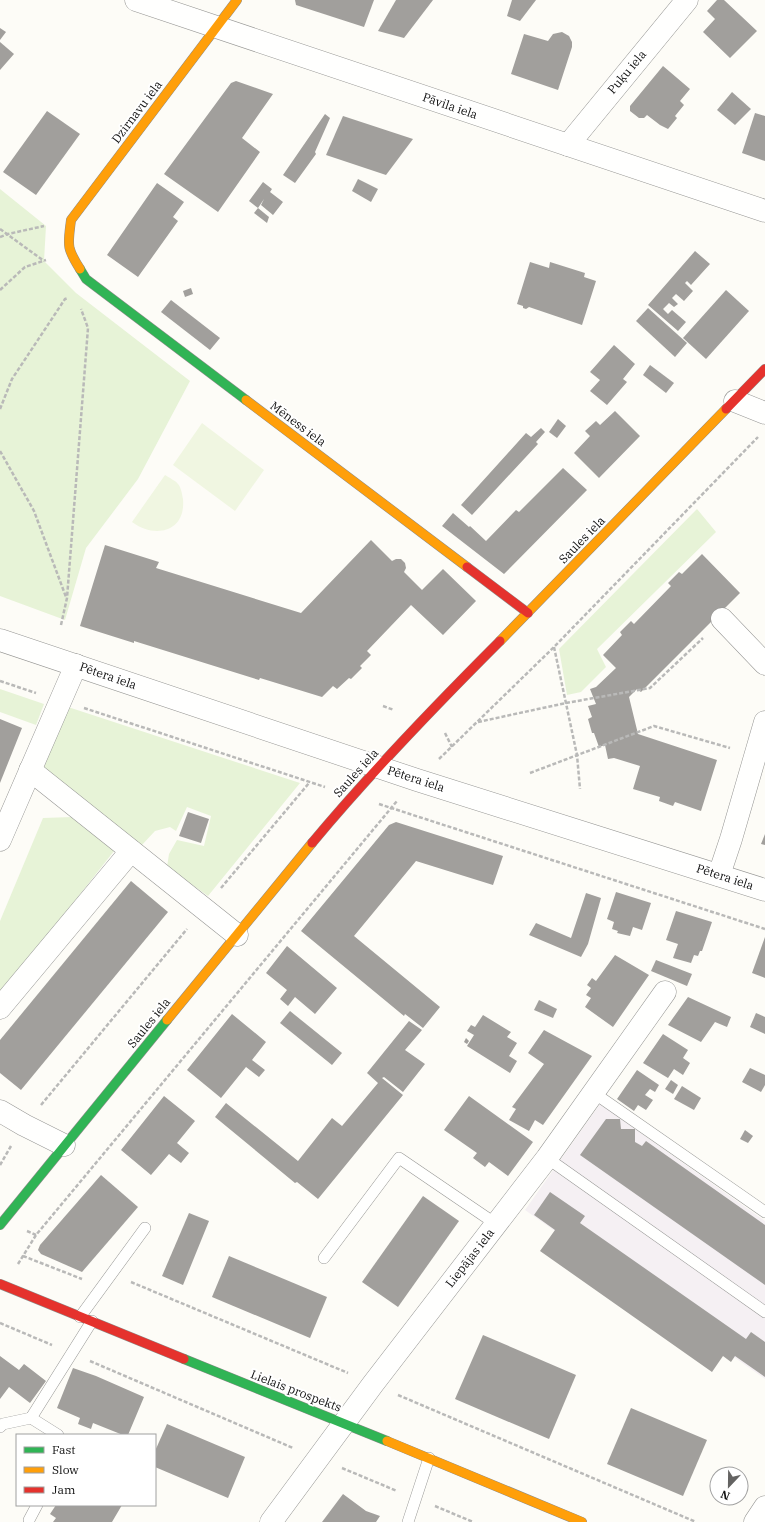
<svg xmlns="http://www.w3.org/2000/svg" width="765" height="1522" font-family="'IBM Plex Serif',serif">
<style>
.industrial{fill:#f5f0f3}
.green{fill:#e7f3d7}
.pitch{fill:#f0f6e1}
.building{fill:#a19f9c}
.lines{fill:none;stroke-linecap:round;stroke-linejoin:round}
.lane-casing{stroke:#979795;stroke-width:12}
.street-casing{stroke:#979795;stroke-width:23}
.fast-casing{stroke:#8e8d8b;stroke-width:10}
.slow-casing{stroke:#8e8d8b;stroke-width:10}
.jam-casing{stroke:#8e8d8b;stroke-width:10}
.path{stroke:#b9b9b8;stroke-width:2.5;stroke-dasharray:4 2;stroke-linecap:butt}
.lane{stroke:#fffffe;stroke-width:11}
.street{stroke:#fffffe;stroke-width:22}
.fast{stroke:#30b455;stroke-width:9}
.slow{stroke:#ff9f0a;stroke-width:9}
.jam{stroke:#e5322d;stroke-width:9}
.labels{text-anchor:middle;stroke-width:4;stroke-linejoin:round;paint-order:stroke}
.street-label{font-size:12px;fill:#111;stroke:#fff}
</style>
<rect width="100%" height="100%" fill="#fdfcf7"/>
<path class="industrial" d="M600,1104L765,1221V1379L525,1210Z"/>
<g class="green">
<path d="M0,189L46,226L44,261L76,293L190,381L138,479L86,548L65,620L0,596Z"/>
<path d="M697,509L716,532L597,649L606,667L581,692L567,695L559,649Z"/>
<path d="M0,689L44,704L36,725L0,712Z"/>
<path d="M65,706L300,783L208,896L167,867L169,854L177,840L204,846L211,816L187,807L176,831L170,827L155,831L141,846L40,765Z"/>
<path d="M72,817L114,851L0,996V921L43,818Z"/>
</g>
<g class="pitch">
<path d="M202,423L264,470L235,511L173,465Z"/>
<path d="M165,475C169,478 175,480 178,484C181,487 182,494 183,499C186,532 155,539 132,522Z"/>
</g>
<g class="building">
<path d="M295,0H374L364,27L296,5Z"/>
<path d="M396,0H433L404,38L378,31Z"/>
<path d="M512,0H536L520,21L507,16Z"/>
<path d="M717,0H724L757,31L730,58L703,32L715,19L707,11Z"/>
<path d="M0,28L6,32L0,40Z"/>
<path d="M562,32L569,36L572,42V47L558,90L511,74L524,34L548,41L553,34Z"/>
<path d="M0,42L14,54L0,70Z"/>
<path d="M663,66L690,89L680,101L684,105L675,116L677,118L668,129L660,125L647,115L644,118H639L630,111V106Z"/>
<path d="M236,81L273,94L242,138L260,152L218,212L164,174L231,83Z"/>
<path d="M732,92L751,109L735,125L717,110Z"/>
<path d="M47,111L80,134L36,195L3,172Z"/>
<path d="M755,113L765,116V161L742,153Z"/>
<path d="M325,114L330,118L315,152L316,154L295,183L283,175Z"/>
<path d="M343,116L413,139L386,175L326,155Z"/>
<path d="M358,179L378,189L371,202L352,191Z"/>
<path d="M263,182L272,189L270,192L283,202L273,215L261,205L264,199L258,208L249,201Z"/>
<path d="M157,183L184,202L173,217L178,221L138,277L107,255Z"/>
<path d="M258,208L269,217L267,223L254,213Z"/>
<path d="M695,251L710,264L691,285L687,281L685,283L693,291L684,301L676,294L672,298L678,304L674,307L669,303L663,309L668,314L672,310L686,322L678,331L648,305Z"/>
<path d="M530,262L549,268L550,262L585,273L584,277L596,281L582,325L529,307L526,309L523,308V306L517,304Z"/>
<path d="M191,288L193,294L185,297L183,291Z"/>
<path d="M726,290L749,311L706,359L683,338Z"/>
<path d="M171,300L220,338L210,350L161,312Z"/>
<path d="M648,308L687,343L675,357L636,321Z"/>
<path d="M614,345L635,364L623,379L627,382L607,405L590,391L600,380L590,372Z"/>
<path d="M650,365L674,383L666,393L643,375Z"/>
<path d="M615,411L640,436L599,478L574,453L590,436L585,431L596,421L600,425Z"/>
<path d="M558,419L566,426L557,438L549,432Z"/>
<path d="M541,428L545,432L536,442L538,444L472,515L461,505L526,433L531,437Z"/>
<path d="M563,468L587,490L504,574L442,526L453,513L469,527L470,526L486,541L516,510L519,512Z"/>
<path d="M371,540L392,561L396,559H401L405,563L406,568L404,572L422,590L443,569L476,601L443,635L411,605L367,651L371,655L360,666L362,668L351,679L349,678L337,689L333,686L322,697L260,678L259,680L134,641V643L80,626L105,545L159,562L156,568L301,613Z"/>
<path d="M702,554L740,593L641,692L637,689L629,697L638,734L717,760L701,811L675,802L673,806L659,801L660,797L633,789L640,766L614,758L608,759L605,745L599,747L594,733H592L588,719L592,717L588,706L596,704L590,689L596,687L616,668L603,655L622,635L620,632L631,621L634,624L671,586L668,583L679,572L682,574Z"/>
<path d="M0,719L22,728L0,783Z"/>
<path d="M188,812L209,819L201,843L179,836Z"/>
<path d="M396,822L503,856L493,885L416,861L354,936L440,1007L423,1028L405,1014L404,1016L301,931L389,825Z"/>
<path d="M765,834V845L761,844Z"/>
<path d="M131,881L168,912L21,1090L0,1073V1040Z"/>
<path d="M616,892L651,903L642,930L633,927L630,936L617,933L618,931L612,929L614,922L607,919Z"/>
<path d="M586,893L601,898L588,944L581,957L529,935L536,923L571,938Z"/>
<path d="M676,911L712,922L702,951H700L698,956L694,955L691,963L673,958L678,944L666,940Z"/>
<path d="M765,937V978L752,973Z"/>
<path d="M287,946L337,988L315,1014L295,997L288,1006L280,999L287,990L266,973Z"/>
<path d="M615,955L649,975L613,1027L585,1007L591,998L586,995L591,988L587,985L592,978L596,981Z"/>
<path d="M656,960L692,974L687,986L651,971Z"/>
<path d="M688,997L731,1017L727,1027L715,1022L701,1042L668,1025Z"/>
<path d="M539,1000L557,1009L553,1018L534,1010Z"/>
<path d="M290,1011L342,1053L332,1065L280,1023Z"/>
<path d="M756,1013L765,1017V1034L750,1027Z"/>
<path d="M232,1014L266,1042L252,1060L265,1070L259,1077L246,1067L221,1098L187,1070Z"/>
<path d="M483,1015L511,1032L507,1037L517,1043L509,1056L517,1061L510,1073L467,1046L474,1035L467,1031L471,1025L475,1027Z"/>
<path d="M409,1021L422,1030L405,1050L425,1064L403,1092L384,1077L382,1078L403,1095L318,1199L297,1182L295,1183L215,1117L226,1103L298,1161L332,1118L342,1126L378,1083L367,1073Z"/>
<path d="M544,1030L592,1056L543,1125L535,1120L529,1131L509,1120L516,1109L512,1107L544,1064L528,1053Z"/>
<path d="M663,1034L688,1050L683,1058L690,1063L683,1075L674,1069L668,1078L643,1063Z"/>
<path d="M466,1038L469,1041L467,1044L464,1042Z"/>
<path d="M750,1068L765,1075V1085L761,1092L742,1082Z"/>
<path d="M637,1070L659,1085L655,1092L650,1089L645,1095L653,1100L646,1110L638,1105L634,1111L617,1099Z"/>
<path d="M671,1080L678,1085L673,1094L665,1089Z"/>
<path d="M682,1086L701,1098L694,1110L674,1099Z"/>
<path d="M164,1096L195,1121L177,1143L189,1153L181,1163L169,1154L151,1175L121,1150Z"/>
<path d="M469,1096L533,1142L508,1176L489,1162L485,1167L473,1158L477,1153L444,1130Z"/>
<path d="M606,1119H620L621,1129H635V1142L642,1146L646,1141L765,1225V1285L580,1155Z"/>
<path d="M745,1130L753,1136L748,1143L740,1139Z"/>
<path d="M101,1175L138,1207L82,1272L41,1254L38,1250L40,1245Z"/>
<path d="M550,1192L585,1216L580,1223L746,1339L751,1332L765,1342V1377L735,1356L731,1362L723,1356L712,1372L540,1251L555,1230L534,1215Z"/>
<path d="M423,1196L459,1221L398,1307L362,1282Z"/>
<path d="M189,1213L209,1221L183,1285L162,1276Z"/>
<path d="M229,1256L327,1297L310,1338L212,1297Z"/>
<path d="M483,1335L576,1375L549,1439L455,1399Z"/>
<path d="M0,1356L19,1370L24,1364L46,1381L30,1403L9,1387L0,1399Z"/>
<path d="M73,1368L96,1376L144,1397L128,1435H123L93,1423L91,1429L78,1424L80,1418L57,1408Z"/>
<path d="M631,1408L707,1440L683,1496L607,1464Z"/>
<path d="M167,1424L245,1457L228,1498L155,1467V1451Z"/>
<path d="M343,1494L366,1511L380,1516L376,1522H322Z"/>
<path d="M56,1505L63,1506L122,1505L112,1522H53L56,1518L50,1514Z"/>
</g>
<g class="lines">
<defs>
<g id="lane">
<path d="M594,1093L765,1212"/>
<path d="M547,1158L765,1312"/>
<path d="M324,1258L399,1158L496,1224"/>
<path d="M80,1317L145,1228"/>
<path d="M0,1427L3,1424L31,1418"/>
<path d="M58,1435L31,1418L92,1321"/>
<path d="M29,1520L37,1505"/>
<path d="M408,1522L429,1458"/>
</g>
<g id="street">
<path d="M136,0L765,211"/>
<path d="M568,145L687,0"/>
<path d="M735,401L765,413"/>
<path d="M722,619L765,664"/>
<path d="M0,640L417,780L765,890"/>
<path d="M30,770L237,935"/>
<path d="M0,840L76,665"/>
<path d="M719,875L731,839L765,722"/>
<path d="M0,1008L131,851"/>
<path d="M0,1111L24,1125L64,1145"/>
<path d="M271,1522L373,1384L547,1158L665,992"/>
<path d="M755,1522L765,1507"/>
</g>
<g id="fast">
<path d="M80,269L86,279L246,400"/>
<path d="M0,1225L167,1020"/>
<path d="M184,1359L387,1441"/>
</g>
<g id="slow">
<path d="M80,269C66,247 68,245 71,220L237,0"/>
<path d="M246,400L467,567"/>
<path d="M500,641L726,409"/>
<path d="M167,1020L312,843"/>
<path d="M387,1441L582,1522"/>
</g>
<g id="jam">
<path d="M726,409L765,369"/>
<path d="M467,567L528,613"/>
<path d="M312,843C371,772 435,706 500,641"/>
<path d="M0,1284L184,1359"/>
</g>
</defs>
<use href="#lane" class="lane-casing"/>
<use href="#street" class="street-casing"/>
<use href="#fast" class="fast-casing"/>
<use href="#slow" class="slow-casing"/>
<use href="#jam" class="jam-casing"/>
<g class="path">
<path d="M0,229L44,261"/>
<path d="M0,237L8,234L44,226"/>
<path d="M0,290L25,267L46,260"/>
<path d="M0,409L12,379L65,299L68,298"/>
<path d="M0,451L34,511L66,597"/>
<path d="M61,625L67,598L88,328L81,309"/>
<path d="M554,647L577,755L580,789"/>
<path d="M0,681L36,693"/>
<path d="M383,706L394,710"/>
<path d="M84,708L325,787"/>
<path d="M478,722L566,703L650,688L703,638"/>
<path d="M445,733L452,747"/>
<path d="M439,759L554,647L758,437"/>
<path d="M530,773L654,726L730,748"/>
<path d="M379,804L765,929"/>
<path d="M221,888L309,783"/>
<path d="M41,1105L187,929"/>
<path d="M0,1165L11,1146"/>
<path d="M27,1231L36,1235"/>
<path d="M23,1256L82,1279"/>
<path d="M18,1264L36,1235L397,801"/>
<path d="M131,1282L348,1373"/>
<path d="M0,1323L52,1345"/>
<path d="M90,1361L293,1448"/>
<path d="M398,1395L696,1522"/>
<path d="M342,1468L397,1491"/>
<path d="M435,1506L473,1522"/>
</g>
<use href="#lane" class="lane"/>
<use href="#street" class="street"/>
<use href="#fast" class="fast"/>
<use href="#slow" class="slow"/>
<use href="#jam" class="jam"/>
</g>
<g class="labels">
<g class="street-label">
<text transform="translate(627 72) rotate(-50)" y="4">Puķu iela</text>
<text transform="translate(450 106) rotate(19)" y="4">Pāvila iela</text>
<text transform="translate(137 112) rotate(-53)" y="4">Dzirnavu iela</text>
<text transform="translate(298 424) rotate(37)" y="4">Mēness iela</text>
<text transform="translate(582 540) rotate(-46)" y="4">Saules iela</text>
<text transform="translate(108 676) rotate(19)" y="4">Pētera iela</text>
<text transform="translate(356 773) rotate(-48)" y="4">Saules iela</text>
<text transform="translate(416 779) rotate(18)" y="4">Pētera iela</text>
<text transform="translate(725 877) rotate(18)" y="4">Pētera iela</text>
<text transform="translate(149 1023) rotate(-51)" y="4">Saules iela</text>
<text transform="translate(470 1258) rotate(-52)" y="4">Liepājas iela</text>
<text transform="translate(296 1391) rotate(21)" y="4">Lielais prospekts</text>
</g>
</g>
<rect x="16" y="1434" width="140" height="72" fill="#ffffff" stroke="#a0a0a0"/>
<rect x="24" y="1447" width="20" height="6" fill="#30b455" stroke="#a0a0a0"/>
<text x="52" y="1454" font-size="12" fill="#111111">Fast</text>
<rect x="24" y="1467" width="20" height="6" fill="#ff9f0a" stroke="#a0a0a0"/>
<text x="52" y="1474" font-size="12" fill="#111111">Slow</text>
<rect x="24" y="1487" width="20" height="6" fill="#e5322d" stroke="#a0a0a0"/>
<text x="52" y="1494" font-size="12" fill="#111111">Jam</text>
<g transform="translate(729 1486) rotate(202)"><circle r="19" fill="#ffffff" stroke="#a0a0a0"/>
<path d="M0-3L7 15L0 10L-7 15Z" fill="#646362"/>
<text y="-6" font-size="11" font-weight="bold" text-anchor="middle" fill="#111111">N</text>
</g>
</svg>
